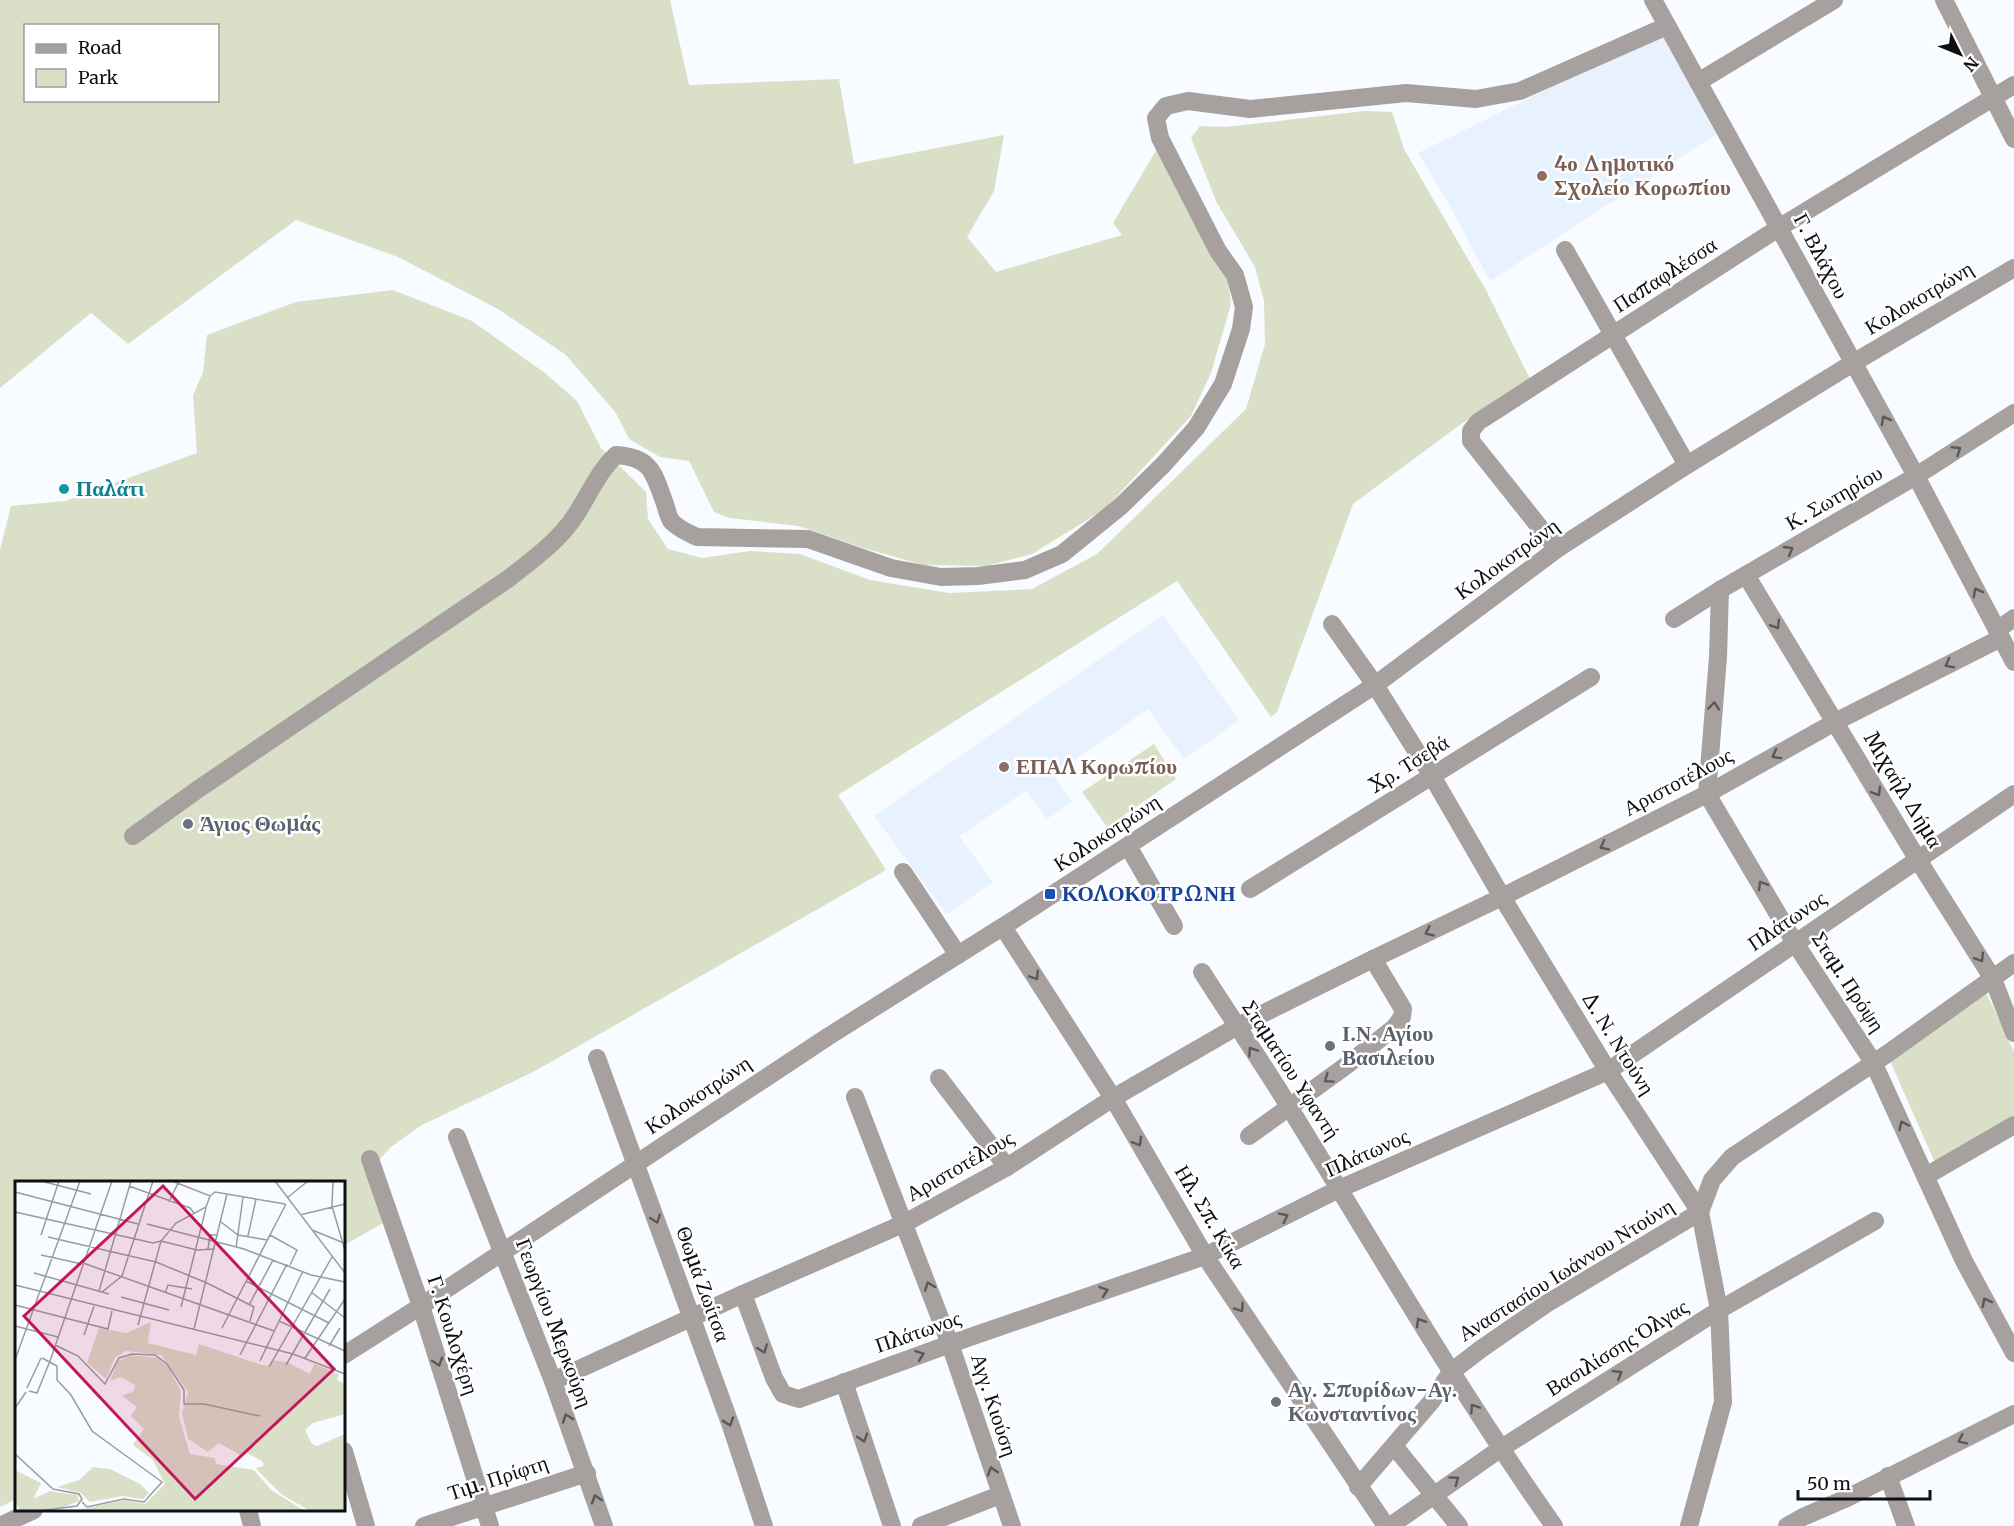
<svg xmlns="http://www.w3.org/2000/svg" width="2014" height="1526" font-family="Merriweather,serif">
<style>
.built{fill:#e8f1fe}
.green{fill:#dadfc8;fill-rule:evenodd}
.lines{fill:none;stroke-linecap:round;stroke-linejoin:round}
.minor{stroke:#a6a09f;stroke-width:18}
.oneway{stroke:#5a5858}
.education-dot{fill:#8d6e63;stroke:#fff;stroke-width:2}
.culture-dot{fill:#0f9aa8;stroke:#fff;stroke-width:2}
.worship-dot{fill:#6b7280;stroke:#fff;stroke-width:2}
.transit-dot{fill:#1a4fb4;stroke:#fff;stroke-width:2}
.labels{text-anchor:middle;stroke-width:5;stroke-linejoin:round;paint-order:stroke}
.education-label{font-size:21px;font-weight:bold;fill:#785e54;stroke:#fff;text-anchor:start}
.street-label{font-size:21px;fill:#0d0f12;stroke:#fff}
.culture-label{font-size:21px;font-weight:bold;fill:#0d838f;stroke:#fff;text-anchor:start}
.worship-label{font-size:21px;font-weight:bold;fill:#5b616d;stroke:#fff;text-anchor:start}
.transit-label{font-size:21px;font-weight:bold;fill:#164399;stroke:#fff;text-anchor:start}
.inset-road{fill:none;stroke:#9a9da0;stroke-width:1.5}
.view{fill:#c2185b;fill-opacity:0.15;stroke:#c2185b;stroke-width:3}
.inset-edge{fill:none;stroke:#0d0f12;stroke-width:3}
</style>
<rect width="100%" height="100%" fill="#f8fbff"/>
<g class="built">
<path d="M1663,32L1718,133L1490,281L1446,199L1418,153Z"/>
<path d="M1163,615L1239,720L1184,759L1148,709L1053,775L1072,802L1047,819L1026,791L959,836L993,882L947,914L874,816Z"/>
</g>
<g class="green">
<path d="M0,0H670L689,85L839,79L854,164L1004,135L994,191L967,237L996,272L1122,235L1113,223L1157,149L1228,281L1231,304L1211,373L1191,416L1105,509L1032,554L986,566L923,565L860,547L799,526L730,518L714,512L689,461L660,457L629,439L616,413L566,355L498,309L398,257L296,220L128,344L91,313L0,388ZM26,26H218V100H26Z"/>
<path d="M1364,111L1392,112L1404,149L1487,292L1530,379L1461,424L1353,504L1277,712L1271,717L1177,581L838,795L886,870L535,1071L420,1126L391,1147L378,1161L396,1216L344,1245V1182H16V1499L0,1507V550L11,506L65,501L197,453L193,396L203,372L207,335L296,302L393,290L472,321L545,373L577,401L601,448L646,492L648,519L668,549L702,558L750,551L800,554L870,580L949,593L1032,589L1097,554L1246,409L1265,344L1264,301L1255,267L1217,203L1191,138L1200,126L1226,127Z"/>
<path d="M1154,744L1176,779L1107,827L1082,792Z"/>
<path d="M1983,986L2014,1052V1115L1936,1165L1887,1054Z"/>
</g>
<g class="lines">
<g class="minor">
<path d="M1653,0L1916,476L2014,662"/>
<path d="M1944,0L2014,139"/>
<path d="M1698,82L1834,0"/>
<path d="M1565,250L1687,465"/>
<path d="M1557,549L1471,441V431L1478,422L1780,227L2014,85"/>
<path d="M1746,575L1918,860L1993,979L2014,1033"/>
<path d="M1720,590L1718,657L1707,794L1795,943L1873,1062L1964,1261L2014,1353"/>
<path d="M1674,619L1720,590L1916,476L2014,413"/>
<path d="M1332,624L1375,685L1432,776L1502,897L1608,1071L1700,1212L1719,1310L1723,1402L1689,1526"/>
<path d="M1997,630L2014,618"/>
<path d="M133,836L197,790L508,579C532,560 558,542 575,516C589,495 598,472 616,455C652,457 654,474 665,504C667,510 668,517 672,522C679,529 688,533 697,537L808,539L891,568L941,577L978,576L1025,570L1062,554L1121,506L1163,465L1196,428L1223,384L1241,329L1244,307L1235,275L1218,251L1160,138L1156,118L1166,106L1188,101L1250,109L1406,93L1476,99L1520,91L1667,26"/>
<path d="M1128,846L1174,926"/>
<path d="M903,872L958,955"/>
<path d="M1250,889L1591,677"/>
<path d="M1003,927L1113,1098L1205,1256L1386,1526"/>
<path d="M1202,972C1231,1018 1263,1063 1291,1110C1377,1250 1459,1391 1554,1526"/>
<path d="M597,1058L731,1426L764,1526"/>
<path d="M939,1078L1007,1167"/>
<path d="M855,1097L950,1344L1012,1526"/>
<path d="M1249,1136L1347,1065L1395,1027L1402,1017L1403,1009L1373,959"/>
<path d="M457,1137L553,1381L604,1526"/>
<path d="M370,1159L421,1306L490,1526"/>
<path d="M1926,1176L2014,1125"/>
<path d="M743,1294L774,1378L783,1394L799,1399L950,1344L1205,1256L1339,1189L1608,1071L2014,794"/>
<path d="M344,1355L421,1306L829,1036L1018,917L1375,685L1557,549L1687,465L1853,363L2014,268"/>
<path d="M553,1381L743,1294L905,1223L1007,1167L1113,1098L1236,1027L1373,959L1502,897L1707,794L1835,722L2001,638"/>
<path d="M844,1382L892,1526"/>
<path d="M1394,1446L1459,1526"/>
<path d="M344,1451L366,1526"/>
<path d="M1888,1476L1906,1526"/>
<path d="M1358,1487L1431,1402L1451,1372L1481,1349L1546,1304L1700,1212L1712,1180L1732,1157L1887,1054L2014,963"/>
<path d="M248,1510L252,1526"/>
<path d="M0,1526L34,1510"/>
<path d="M424,1526L587,1473"/>
<path d="M921,1526L1000,1495"/>
<path d="M1390,1526L1500,1449L1719,1310L1875,1221"/>
<path d="M1787,1526L1803,1517L1847,1498L2014,1414"/>
</g>
</g>
<defs><path id="oneway-chevron" d="M-2-3.5L2.5 0L-2 3.5" fill="none" stroke-width="1.6" stroke-linecap="round" stroke-linejoin="round" transform="scale(1.5)"/></defs>
<g class="oneway">
<use href="#oneway-chevron" transform="translate(1885 420) rotate(-119)"/>
<use href="#oneway-chevron" transform="translate(1957 450) rotate(-33)"/>
<use href="#oneway-chevron" transform="translate(1789 550) rotate(-30)"/>
<use href="#oneway-chevron" transform="translate(1977 592) rotate(-118)"/>
<use href="#oneway-chevron" transform="translate(1776 625) rotate(59)"/>
<use href="#oneway-chevron" transform="translate(1949 664) rotate(153)"/>
<use href="#oneway-chevron" transform="translate(1714 706) rotate(-85)"/>
<use href="#oneway-chevron" transform="translate(1776 755) rotate(151)"/>
<use href="#oneway-chevron" transform="translate(1877 792) rotate(59)"/>
<use href="#oneway-chevron" transform="translate(1604 846) rotate(153)"/>
<use href="#oneway-chevron" transform="translate(1762 885) rotate(-120)"/>
<use href="#oneway-chevron" transform="translate(1429 932) rotate(155)"/>
<use href="#oneway-chevron" transform="translate(1980 958) rotate(58)"/>
<use href="#oneway-chevron" transform="translate(1035 976) rotate(57)"/>
<use href="#oneway-chevron" transform="translate(1252 1051) rotate(-124)"/>
<use href="#oneway-chevron" transform="translate(1328 1079) rotate(145)"/>
<use href="#oneway-chevron" transform="translate(1903 1125) rotate(-115)"/>
<use href="#oneway-chevron" transform="translate(1138 1142) rotate(60)"/>
<use href="#oneway-chevron" transform="translate(1284 1217) rotate(-27)"/>
<use href="#oneway-chevron" transform="translate(656 1219) rotate(70)"/>
<use href="#oneway-chevron" transform="translate(929 1286) rotate(-111)"/>
<use href="#oneway-chevron" transform="translate(1104 1291) rotate(-19)"/>
<use href="#oneway-chevron" transform="translate(1986 1302) rotate(-118)"/>
<use href="#oneway-chevron" transform="translate(1240 1308) rotate(56)"/>
<use href="#oneway-chevron" transform="translate(1420 1322) rotate(-121)"/>
<use href="#oneway-chevron" transform="translate(763 1349) rotate(70)"/>
<use href="#oneway-chevron" transform="translate(920 1355) rotate(-20)"/>
<use href="#oneway-chevron" transform="translate(438 1362) rotate(73)"/>
<use href="#oneway-chevron" transform="translate(1618 1374) rotate(-32)"/>
<use href="#oneway-chevron" transform="translate(1474 1408) rotate(-123)"/>
<use href="#oneway-chevron" transform="translate(567 1418) rotate(-110)"/>
<use href="#oneway-chevron" transform="translate(729 1422) rotate(71)"/>
<use href="#oneway-chevron" transform="translate(863 1438) rotate(72)"/>
<use href="#oneway-chevron" transform="translate(1962 1440) rotate(154)"/>
<use href="#oneway-chevron" transform="translate(992 1471) rotate(-108)"/>
<use href="#oneway-chevron" transform="translate(1455 1480) rotate(-36)"/>
<use href="#oneway-chevron" transform="translate(596 1499) rotate(-108)"/>
</g>
<g class="education-dot">
<circle cx="1542" cy="176" r="6"/>
<circle cx="1004" cy="767" r="6"/>
</g>
<circle class="culture-dot" cx="64" cy="489" r="6"/>
<g class="worship-dot">
<circle cx="188" cy="824" r="6"/>
<circle cx="1330" cy="1046" r="6"/>
<circle cx="1276" cy="1402" r="6"/>
</g>
<rect class="transit-dot" x="1044" y="888" width="12" height="12" rx="3"/>
<g class="labels">
<g class="education-label">
<text x="1554" y="171">4ο Δημοτικό<tspan x="1554" dy="24">Σχολείο Κορωπίου</tspan></text>
<text x="1016" y="774">ΕΠΑΛ Κορωπίου</text>
</g>
<g class="street-label">
<text transform="translate(1821 256) rotate(62)" y="7">Γ. Βλάχου</text>
<text transform="translate(1665 275) rotate(-33)" y="7">Παπαφλέσσα</text>
<text transform="translate(1919 298) rotate(-31)" y="7">Κολοκοτρώνη</text>
<text transform="translate(1834 498) rotate(-30)" y="7">Κ. Σωτηρίου</text>
<text transform="translate(1507 559) rotate(-36)" y="7">Κολοκοτρώνη</text>
<text transform="translate(1409 764) rotate(-32)" y="7">Χρ. Τσεβά</text>
<text transform="translate(1678 782) rotate(-28)" y="7">Αριστοτέλους</text>
<text transform="translate(1903 790) rotate(59)" y="7">Μιχαήλ Δήμα</text>
<text transform="translate(1107 833) rotate(-33)" y="7">Κολοκοτρώνη</text>
<text transform="translate(1787 921) rotate(-34)" y="7">Πλάτωνος</text>
<text transform="translate(1848 982) rotate(57)" y="7">Σταμ. Πρόψη</text>
<text transform="translate(1618 1043) rotate(58)" y="7">Δ. Ν. Ντούνη</text>
<text transform="translate(1291 1070) rotate(57)" y="7">Σταματίου Υφαντή</text>
<text transform="translate(698 1095) rotate(-34)" y="7">Κολοκοτρώνη</text>
<text transform="translate(1367 1153) rotate(-24)" y="7">Πλάτωνος</text>
<text transform="translate(960 1166) rotate(-30)" y="7">Αριστοτέλους</text>
<text transform="translate(1210 1217) rotate(59)" y="7">Ηλ. Σπ. Κίκα</text>
<text transform="translate(1566 1270) rotate(-32)" y="7">Αναστασίου Ιωάννου Ντούνη</text>
<text transform="translate(703 1284) rotate(70)" y="7">Θωμά Ζωίτσα</text>
<text transform="translate(554 1323) rotate(69)" y="7">Γεωργίου Μερκούρη</text>
<text transform="translate(918 1332) rotate(-19)" y="7">Πλάτωνος</text>
<text transform="translate(453 1335) rotate(72)" y="7">Γ. Κουλοχέρη</text>
<text transform="translate(1617 1348) rotate(-32)" y="7">Βασιλίσσης Όλγας</text>
<text transform="translate(994 1405) rotate(72)" y="7">Αγγ. Κιούση</text>
<text transform="translate(498 1478) rotate(-18)" y="7">Τιμ. Πρίφτη</text>
</g>
<g class="culture-label">
<text x="76" y="496">Παλάτι</text>
</g>
<g class="worship-label">
<text x="200" y="831">Άγιος Θωμάς</text>
<text x="1342" y="1041">Ι.Ν. Αγίου<tspan x="1342" dy="24">Βασιλείου</tspan></text>
<text x="1288" y="1397">Αγ. Σπυρίδων-Αγ.<tspan x="1288" dy="24">Κωνσταντίνος</tspan></text>
</g>
<g class="transit-label">
<text x="1062" y="901">ΚΟΛΟΚΟΤΡΩΝΗ</text>
</g>
</g>
<g transform="translate(15 1181)">
<rect width="330" height="330" fill="#f8fbff"/>
<path d="M136,141L133,162L181,174L184,163L247,184L253,185L257,179L272,181L295,193L299,183L324,193L322,199L330,203V233L298,242L290,249L297,263L302,265L330,253V330H295L266,313L248,295L241,287L249,285L247,280L230,271L225,274L204,262L193,271L173,258L167,232L173,211L146,174L111,170L100,177L91,198L72,182L84,147L111,152ZM116,174L143,177L153,186L166,210L164,236L175,273L200,277L201,283L239,289L256,309L290,330H58L110,319L130,323L150,303L138,279L118,264L129,248L116,235L122,226L107,215L119,210L120,204L106,196L95,200L103,180ZM78,286L95,288L125,303L134,312L128,318L107,315L75,321L66,312L42,306L64,299ZM0,289L26,302L18,318L35,310L62,314L64,320L44,328L5,330L0,320Z" fill="#dadfc8"/>
<path class="inset-road" d="M26,0L76,13M157,0L195,15L200,11L270,23M260,0L330,92M318,0L317,25L330,70M114,5L175,27L179,32M0,11L123,43M272,17L293,0M154,21L164,0M0,31L138,62L146,60L182,69L200,68M285,34L330,23M206,41L223,54L252,59M132,43L229,68L296,94L330,101M297,49L329,62M26,54L44,0M255,54L282,69L275,84M233,55L241,18M33,56L141,81L192,102L239,126L235,140M221,67L228,16M193,68L195,54H203M26,74L67,83M68,82L259,150M19,92L94,113M231,100L314,142M0,104L278,173L330,193M84,110L116,0M87,111L107,95L138,0M296,111L330,137M150,112L153,104L177,108M106,116L154,129M0,124L93,148L97,130M234,124L258,79M166,126L191,27M264,140L330,170M123,144L146,60L161,42L191,26L195,15M0,145L43,156M207,147L271,23M179,148L212,13M69,154L79,125M40,164L63,175L90,203L104,177L117,173L140,174L152,183L169,209V223H189L245,235M314,165L325,147M225,174L272,83M27,177L42,185V199L56,214L77,250L147,301L129,321L109,318L72,326L67,321M290,177L330,118M0,179L65,0M245,180L288,90M271,184L315,108M254,186L317,76M12,207L26,177M14,210L22,212L35,180L97,0M0,227L11,211M0,273L38,308L64,313L67,318L62,325L23,330"/>
<path class="view" d="M148,5L319,188L180,318L9,135Z"/>
<rect width="330" height="330" class="inset-edge"/>
</g>
<rect x="24" y="24" width="195" height="78" fill="#ffffff" stroke="#9e9fa0" stroke-width="1.5"/>
<rect x="36" y="44" width="30" height="9" fill="#a6a09f" stroke="#9e9fa0" stroke-width="1.5"/>
<text x="78" y="54" font-size="18" fill="#0d0f12">Road</text>
<rect x="36" y="69" width="30" height="18" fill="#dadfc8" stroke="#9e9fa0" stroke-width="1.5"/>
<text x="78" y="84" font-size="18" fill="#0d0f12">Park</text>
<g transform="translate(1960 54) rotate(133)" stroke="#ffffff" stroke-width="4.5" paint-order="stroke">
<path d="M0-4.5L10 22L0 15L-10 22Z" fill="#0d0f12"/>
<text y="-9" font-size="16" font-weight="bold" text-anchor="middle" fill="#0d0f12">N</text>
</g>
<path d="M1798 1490v9h132v-9" fill="none" stroke="#0d0f12" stroke-width="3"/>
<text x="1807" y="1490" font-size="18" fill="#0d0f12" stroke="#ffffff" stroke-width="4.5" paint-order="stroke">50 m</text>
</svg>
